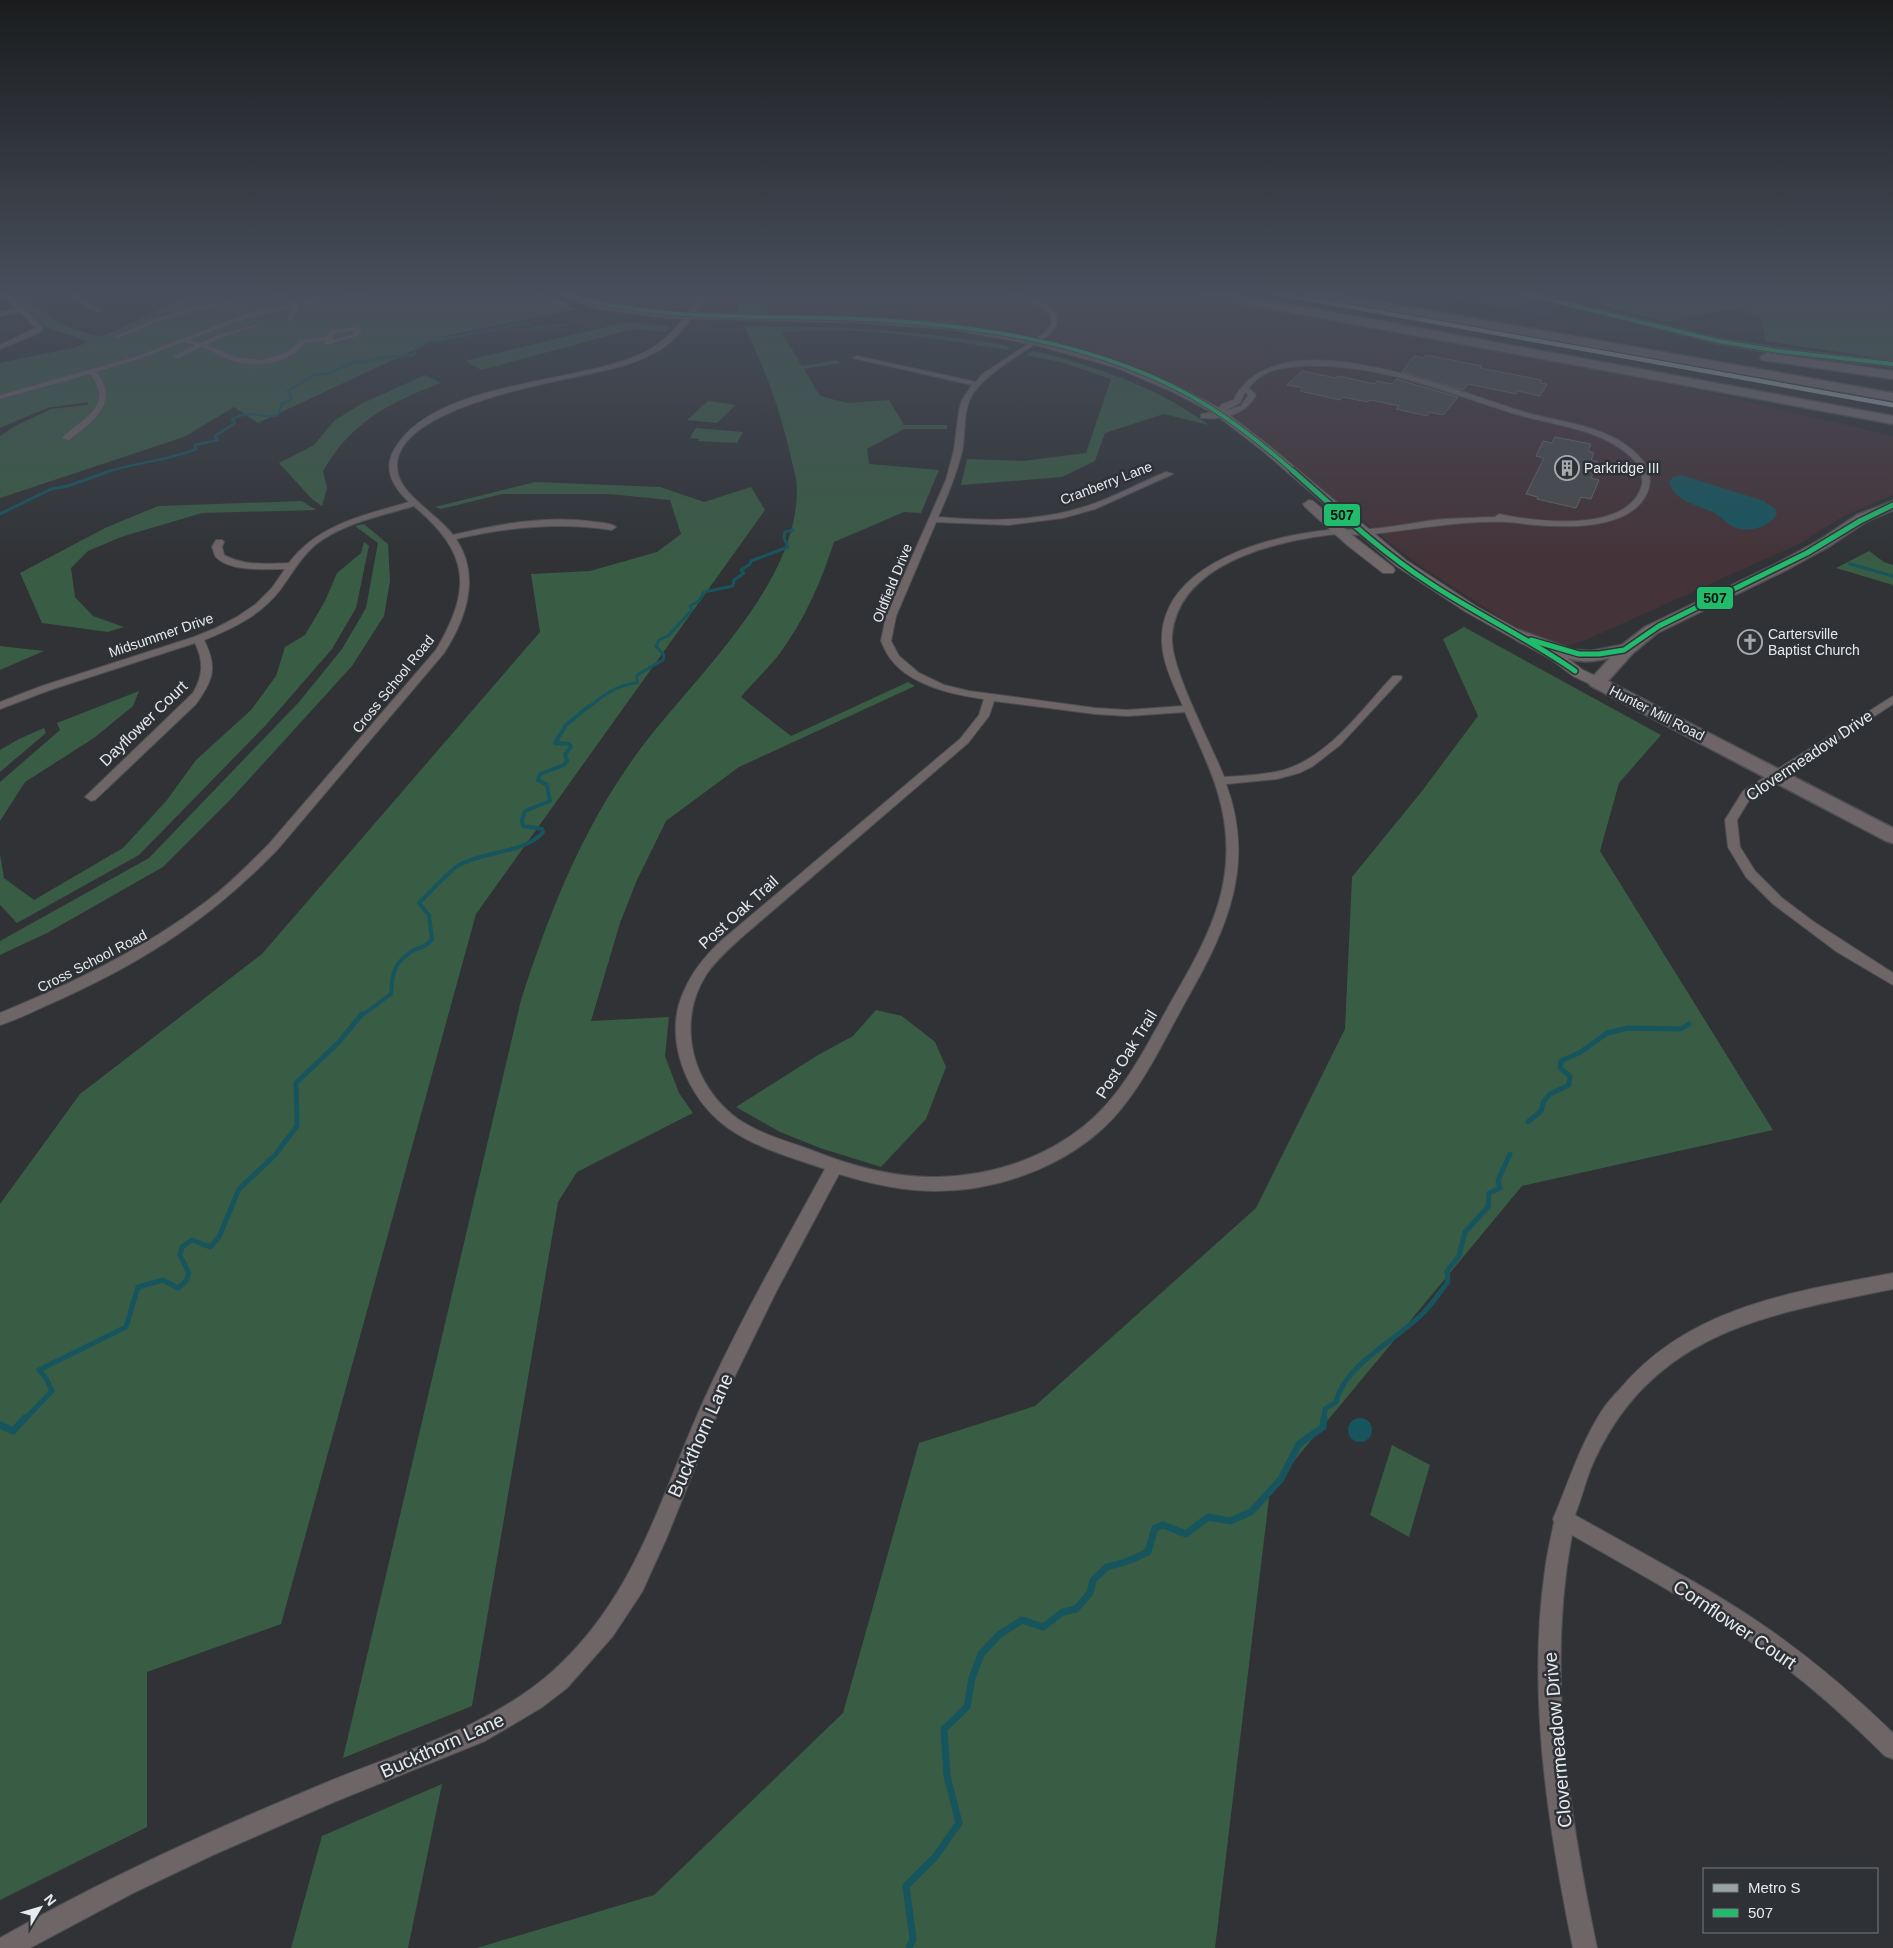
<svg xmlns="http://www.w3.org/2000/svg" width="1893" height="1948" font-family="Arial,sans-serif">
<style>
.commercial{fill:#443338}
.industrial{fill:#3c3543}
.green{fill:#395c45}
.water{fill:#17555e}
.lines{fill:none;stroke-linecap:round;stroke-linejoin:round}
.stream-far4{stroke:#17555e;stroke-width:2.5}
.stream-far3{stroke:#17555e;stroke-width:3}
.stream-far2{stroke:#17555e;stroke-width:4}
.stream-far1{stroke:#17555e;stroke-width:5}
.stream{stroke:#17555e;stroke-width:7}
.building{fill:#484a4c;stroke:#646668}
.street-casing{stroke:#4e4f52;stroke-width:2}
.secondary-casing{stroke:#4e4f52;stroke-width:2}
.primary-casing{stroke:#4e4f52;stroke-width:3}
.highway-casing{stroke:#4e4f52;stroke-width:3}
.street{fill:#6e6567;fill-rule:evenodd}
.secondary{fill:#71686a;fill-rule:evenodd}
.primary{fill:#6e6568;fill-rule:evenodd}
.highway{fill:#746c6e;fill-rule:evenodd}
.bus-1-far1-casing{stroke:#2e3237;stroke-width:5.5}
.bus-1-casing{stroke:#2e3237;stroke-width:8}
.bus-1-far1{stroke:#20bc6c;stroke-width:4}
.bus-1{stroke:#20bc6c;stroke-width:5}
.metro-1-casing{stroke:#2e3237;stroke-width:6}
.metro-1{stroke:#99a5a5;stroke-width:4.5}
.labels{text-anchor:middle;stroke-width:5;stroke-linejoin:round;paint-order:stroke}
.far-poi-label{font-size:14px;fill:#e7eaed;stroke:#2e3237;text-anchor:start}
.far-street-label{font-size:14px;fill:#e7eaed;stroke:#2e3237}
.street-label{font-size:16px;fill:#e7eaed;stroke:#2e3237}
.near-street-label{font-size:19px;fill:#e7eaed;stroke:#2e3237}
.line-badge{stroke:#2e3237;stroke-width:2}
.pale-badge-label{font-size:14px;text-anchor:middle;font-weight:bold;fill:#111}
</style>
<rect width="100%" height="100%" fill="#303235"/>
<g class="commercial">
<path d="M575,292H733L736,313L641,308L593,299Z"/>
<path d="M765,292H1205L1400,329L1702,391L1893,436V495L1844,516L1799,544L1584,641L1559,648L1512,625L1422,567L1400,551L1360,518L1325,494L1228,418L1146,375L1064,348L926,324L770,318Z"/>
</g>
<path class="industrial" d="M1409,292H1509L1555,305L1550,315Z"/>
<g class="green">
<path d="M23,292H26C43,319 71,330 101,337L168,305L202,292H386L385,295L416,292H524L578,309L444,336L258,423L234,407L184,437L0,498V436L15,426L51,409L88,405V402L47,408L0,428V363L77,347L87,342C75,335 60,333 47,327C34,319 22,307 13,294Z"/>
<path d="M734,292H765L769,315H738Z"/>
<path d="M1617,292H1893V360L1765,341L1762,318L1738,308L1667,322L1600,305Z"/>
<path d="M626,322L670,326L666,332L633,329L481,370L465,361Z"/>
<path d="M744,326C832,326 918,330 1004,345L1009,348L1008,350C934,338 857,324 782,333L802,366L837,360L841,363L804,369L820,396L847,403L889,400L904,425H947V429H904L867,449L869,464L939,470L921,513L904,512L834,542C821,582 805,619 780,653C768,669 753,682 741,697L791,736L908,682L915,686L739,767L666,821L637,880L620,923L591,1021L669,1017L665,1056L679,1093L693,1113L577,1172L558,1202L472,1706L343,1758L521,1000C549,913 582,829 636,755C690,680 798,588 797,488C797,479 793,468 791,458C781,412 765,368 744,326Z"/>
<path d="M1033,351C1078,361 1125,377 1166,398C1181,406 1195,416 1209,425L1164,414L1105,433L1095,461L1062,477L961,485L967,459L1023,461L1086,453L1111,379L1064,363L1026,355Z"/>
<path d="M425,375L441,383C390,402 351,422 323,471L327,488L322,506L312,499L279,463L314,445L334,421L361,404Z"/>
<path d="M708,401L736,405L717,423L687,420Z"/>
<path d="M696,428L743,432L737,443L698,441L699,439L690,438Z"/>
<path d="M535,482L660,487L704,502L751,487L765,510L476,914L281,1624L147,1672V1827L0,1900V1204L80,1094L262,954L540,632L531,574L590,571L657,552L681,534L670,500L609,494H502L441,509L435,507Z"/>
<path d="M302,501L316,510L202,513L121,537L88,551L71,568L75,597L93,616L124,627L108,632L42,623L20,573L105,528L158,506Z"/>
<path d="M364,524L388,544L390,581L384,616L352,666L231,799L163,867L47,933L0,955V941L149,858L299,702L342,649L366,608L378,543L355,526Z"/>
<path d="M364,542L369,546L356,608L332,649L266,725L139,855L17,923L0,905V854L4,878L34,900L123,848L167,800L196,760L251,710L276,676L285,647L305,635L325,601L337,573L361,553Z"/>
<path d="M1869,551L1884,562L1893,565V585L1836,568Z"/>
<path d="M1464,627L1661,735L1619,783L1600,851L1773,1130L1522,1186L1270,1490L1215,1948H477L654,1895L843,1713L919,1443L1035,1406L1256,1208L1345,1029L1352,877L1422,791L1478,716L1443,639Z"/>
<path d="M0,646L44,651L0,670Z"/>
<path d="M139,691L133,706L94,738L25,782L0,821V782L60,730L57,723Z"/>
<path d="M44,728L46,733L0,772V750L19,739Z"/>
<path d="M876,1010L902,1016L935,1042L946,1067L926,1119L881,1167L820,1148L780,1132L736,1107L818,1055L853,1036Z"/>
<path d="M1392,1445L1430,1465L1409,1537L1370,1515Z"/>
<path d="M442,1784L408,1948H291L322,1836Z"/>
</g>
<g class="water">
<path d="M1681,475L1764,501L1775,509L1777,513C1771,527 1747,534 1734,527C1725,523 1720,515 1712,512C1695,504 1675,501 1669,482L1673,477Z"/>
<circle cx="1360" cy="1430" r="12"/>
</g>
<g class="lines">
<path class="stream-far4" d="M107,472C136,462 167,461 196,449L195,445L218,440L215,436L235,423L232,419C237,417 243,414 248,414C259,414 267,419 278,415L282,404L292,399L288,391L314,375L330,373L354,362H364L380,358L414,355L417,346L432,341L503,328L519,323L529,324L536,328L565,325L579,320"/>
<g class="stream-far3">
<path d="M0,514L51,489L68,486L110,471"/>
<path d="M1850,564L1893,576"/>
<path d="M588,708C603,695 617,685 637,683V675L663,660L664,655L656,646L659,640L668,636L692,610L690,606L699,601L704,592L733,586L734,580L744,573L741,570L750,564L751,561L788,547L784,538L785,532L793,530"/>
</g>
<path class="stream-far2" d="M361,1016L391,994C392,976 393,965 409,953C418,946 424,950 432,939L429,915L419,903C430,893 449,870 461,864C483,852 528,852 543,832L542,829L523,826L522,820L525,811L550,801L547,785L538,780L540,774L564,765L567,761L565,754L571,747L569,744L555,743L566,725L589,706"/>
<g class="stream-far1">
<path d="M1528,1122L1541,1111L1544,1101L1550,1094L1569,1085L1570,1076L1560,1068L1561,1061L1581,1052L1607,1033L1628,1028L1681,1029L1689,1024"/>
<path d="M24,1420L52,1391L46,1378L39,1370L126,1327L138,1287L163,1280L178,1288L186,1281L189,1273L180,1255L182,1247L192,1240L210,1247L219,1237L239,1189L275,1155L297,1126L296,1083L339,1042L362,1014"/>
<path d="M1324,1420L1325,1409L1336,1402C1344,1365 1395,1341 1421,1315C1431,1306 1439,1293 1448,1282L1447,1271L1459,1256L1465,1232L1488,1207L1489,1193L1500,1188L1498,1180L1510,1154"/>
</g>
<g class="stream">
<path d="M0,1425L13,1431L25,1418"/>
<path d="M909,1948L913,1939L906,1886L935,1857L959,1823L947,1776L944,1729L967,1707L972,1678L981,1654L1000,1634L1022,1620L1043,1627L1063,1612L1076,1609L1090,1593L1093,1580L1107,1567L1128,1561L1148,1552L1155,1528L1163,1525L1186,1534L1208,1517L1230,1521L1251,1512L1281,1479L1299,1444L1323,1427L1324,1418"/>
</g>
</g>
<g class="building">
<path d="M1426,355L1482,366L1480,368L1542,380L1540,383L1547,384L1540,396L1518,391L1516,394L1468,384L1463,390L1402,372L1414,356L1424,358Z"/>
<path d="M1302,371L1336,378L1339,376L1375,384L1377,381L1392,384L1396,379L1458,397L1443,415L1430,412L1427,416L1396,409L1399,406L1370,400L1367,402L1343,397L1340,400L1300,391L1303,388L1287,385Z"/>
<path d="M1555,437L1591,444L1588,451L1594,453L1591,460L1598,462L1591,478L1599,480L1591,499L1581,497L1576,508L1537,499L1538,497L1526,494L1544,458L1536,456L1543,441L1552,443Z"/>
</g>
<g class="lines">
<defs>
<g id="street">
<path d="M1,292H7L43,328L39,333L0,349V345L36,328L20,312L0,316V312L16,309Z"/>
<path d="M71,292H78L89,304L102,310L99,312L85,306Z"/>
<path d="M287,292H304L201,309L160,321L118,338L113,337L156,319L198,306Z"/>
<path d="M364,292H384L298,306L299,308L291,321L289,322L286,320L292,308L250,317L189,340L200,343L218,335L258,324V326L222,337L207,345L236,357L262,360L288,352L301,340L326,337L330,330L359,327L362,329L358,336L327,345L325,344L324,341L305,343C289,364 255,369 230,360C220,357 212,350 202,347L178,358H174V356L195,345L183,342L142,358L96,372C121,402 93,422 69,440L62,438C81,419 116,406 90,374L0,399V395L138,356L246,314L289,304L287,299H291L295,303L323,297ZM354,331L353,334L332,340L335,333Z"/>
<path d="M703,292H709C693,315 680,340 654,353C640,361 626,365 611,369C569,380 382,406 398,474C403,496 439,516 453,535C499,524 547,515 595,522C602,523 611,523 616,527L612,530C559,522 509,527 456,539C481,576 466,619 444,653L277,850C213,916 147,960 63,998C42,1007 22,1018 0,1025V1013C73,983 144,949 207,901C230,884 249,864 269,844L436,650C473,587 469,553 414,506C380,516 343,523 315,545C300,558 291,575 280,590C261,615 232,629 204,640C218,668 213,680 196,704L95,800L91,801L85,797L193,693C203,676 204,661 195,643L50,690L0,709V702L42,686L194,637L216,628L237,617L256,604L272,588L285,569C267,569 231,572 217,558C214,556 214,551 212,547L216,540H222L224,542L222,547L224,555C244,566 267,564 289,563C318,524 365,515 409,502C395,489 383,472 393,452C429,382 573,384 639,355C669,342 684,318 703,292Z"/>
<path d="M999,292C1021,292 1043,296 1056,315L1057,325L1050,334C1028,350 989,371 974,392C962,409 966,433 962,452C956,475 948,495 938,517C984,521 1032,522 1077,509C1108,501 1136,484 1166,472L1173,474L1095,509L1063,518L1008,525L936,522L896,616L891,641L899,656L919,673L944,685L969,691L1095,708L1127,710L1183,706C1174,686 1161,660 1162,638C1164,563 1269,536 1329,530C1343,528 1357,531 1371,529C1392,527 1413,523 1434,520C1454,518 1475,518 1495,517L1499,514C1536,522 1625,533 1641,488C1645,477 1639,465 1631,457C1600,428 1555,426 1515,414C1445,392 1378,363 1303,366C1283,367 1261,370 1249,388L1256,395C1245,415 1223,420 1201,418V414L1215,412L1222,404L1234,400C1236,393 1239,391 1243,386C1296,324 1456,391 1521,411C1556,422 1595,423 1626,445C1642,456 1656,473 1647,493C1631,529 1570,528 1536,525C1527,525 1517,522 1507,522C1462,520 1418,529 1373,534C1358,536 1342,533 1327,535C1269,543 1179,565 1172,635C1169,667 1211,743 1224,777C1244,776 1265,775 1284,770C1330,756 1362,709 1393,676H1401L1402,678L1340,745L1313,766L1299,773L1277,779L1226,784C1256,864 1227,929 1187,999C1166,1036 1148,1076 1121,1109C1078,1162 1003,1191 936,1191C903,1191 871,1184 839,1174L776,1292L731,1384L709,1433L667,1537L642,1592L613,1636L567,1688L541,1708L485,1741L334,1802L213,1855L133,1893L30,1948H0V1938C102,1880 209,1831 318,1786C397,1752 487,1730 553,1671C636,1596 659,1500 703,1402C739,1322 783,1246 825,1169C793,1158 756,1148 728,1128C687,1099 662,1038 684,991C693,970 706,955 722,940L960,739L979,715L984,699C954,695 909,685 890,658C886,653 884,647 881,641L886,616L946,480L954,450L959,410L962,400L972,385L853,358L857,356L976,382L981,375L1046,332L1051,325V316C1036,296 1017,302 999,292ZM1245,392L1248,395L1241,406L1224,411L1240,403ZM994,701L1095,714L1127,716L1185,712C1196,738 1209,764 1217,790C1243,874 1212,931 1171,1002C1146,1046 1124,1094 1084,1126C1043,1159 990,1176 938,1177C894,1178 851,1166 811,1150C786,1141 760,1134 738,1119C693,1087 675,1024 706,975C715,961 729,949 742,937L968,743L989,716Z"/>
<path d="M1893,696V704L1751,797L1737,820L1740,847L1755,871L1782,898L1814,922L1893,973V985L1837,952L1773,904L1746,877L1728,847L1725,820L1743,791Z"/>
<path d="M1893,1273V1289C1764,1315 1650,1332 1591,1468C1585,1483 1581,1500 1575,1515C1636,1550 1699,1582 1757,1621C1806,1654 1851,1692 1893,1733V1759L1885,1756C1841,1712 1794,1671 1742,1636C1687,1599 1629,1568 1572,1535C1546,1672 1569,1813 1597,1948H1573C1548,1826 1527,1695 1545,1570C1547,1554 1551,1538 1554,1522L1553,1519C1569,1482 1579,1447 1601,1412C1606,1404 1613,1396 1620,1389C1689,1306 1793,1292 1893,1273Z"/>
</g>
<g id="secondary">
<path d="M0,292H14L0,297Z"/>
<path d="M530,292H543L569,304L564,307L561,306Z"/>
<path d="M550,292H564L599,303L666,312L863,317L949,323L1036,339L1125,364L1179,387L1223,410L1272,448L1406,560L1476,606L1562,654L1583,670L1602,679L1605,682L1602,685H1592L1573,676L1552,660L1466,612L1396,566L1264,452L1215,414L1171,391L1117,368L1035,345L949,329L863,323L666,318L598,309Z"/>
<path d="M1513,292H1529L1718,338L1778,348L1893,361V367L1778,354L1718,344Z"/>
<path d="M1309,500L1313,501L1357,539L1393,567L1395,570L1393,573H1383L1347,545L1305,507L1303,504Z"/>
</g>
<path id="primary" d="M1893,501V510L1867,521L1828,547L1788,569L1657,633L1633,653L1608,681L1893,828V843L1886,841L1591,686L1588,682L1610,658C1600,660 1591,662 1582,661C1567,660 1519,646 1511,635L1513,632L1519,630L1573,650L1592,651L1622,645L1645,627L1778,563L1818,541L1857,515Z"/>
<g id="highway">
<path d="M1197,292H1224L1893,416V424L1203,296Z"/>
<path d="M1298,292H1326L1893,393V401L1304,296Z"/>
<path d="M1767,353L1893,371V379L1762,360L1760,357Z"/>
</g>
</defs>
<use href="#street" class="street-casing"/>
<use href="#secondary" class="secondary-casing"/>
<use href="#primary" class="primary-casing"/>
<use href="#highway" class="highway-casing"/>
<use href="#street" class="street"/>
<use href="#secondary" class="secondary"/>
<use href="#primary" class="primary"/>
<use href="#highway" class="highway"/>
<defs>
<g id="bus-1-far1">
<path d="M555,292C644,319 735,316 826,318C953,321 1101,338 1211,408C1241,427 1268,449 1294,472"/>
<path d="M1518,292L1718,341L1778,351L1893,364"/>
</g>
<g id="bus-1">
<path d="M1293,471C1337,510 1379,550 1428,582C1476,614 1528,638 1575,671"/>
<path d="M1531,640L1579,654H1599L1624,650L1659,626L1807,553L1860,521L1893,505"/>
</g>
</defs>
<use href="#bus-1-far1" class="bus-1-far1-casing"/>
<use href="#bus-1" class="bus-1-casing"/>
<use href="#bus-1-far1" class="bus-1-far1"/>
<use href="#bus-1" class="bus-1"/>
<defs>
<path id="metro-1" d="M1269,292L1893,405"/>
</defs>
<use href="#metro-1" class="metro-1-casing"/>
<use href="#metro-1" class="metro-1"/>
</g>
<linearGradient id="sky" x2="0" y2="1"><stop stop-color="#1a1c1d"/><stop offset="0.52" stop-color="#484f5c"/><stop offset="1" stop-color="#484f5c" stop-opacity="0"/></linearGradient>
<rect width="1893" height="565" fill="url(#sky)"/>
<defs>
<symbol id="building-ring" viewBox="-11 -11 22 22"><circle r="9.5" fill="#2e3237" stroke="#a7aaad" stroke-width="1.5"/><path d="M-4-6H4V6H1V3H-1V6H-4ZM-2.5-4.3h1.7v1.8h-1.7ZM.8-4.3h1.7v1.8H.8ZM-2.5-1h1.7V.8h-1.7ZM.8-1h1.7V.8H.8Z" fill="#a7aaad"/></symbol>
<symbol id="church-ring" viewBox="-11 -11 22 22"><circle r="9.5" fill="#2e3237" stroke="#a7aaad" stroke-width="1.5"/><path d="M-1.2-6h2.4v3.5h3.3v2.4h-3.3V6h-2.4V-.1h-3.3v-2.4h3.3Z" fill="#a7aaad"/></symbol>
</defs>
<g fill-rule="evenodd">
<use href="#building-ring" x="1553" y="454" width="28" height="28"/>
<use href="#church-ring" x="1736" y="628" width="28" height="28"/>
</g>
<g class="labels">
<g class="far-poi-label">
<text x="1584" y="473">Parkridge III</text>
<text x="1768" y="639">Cartersville<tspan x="1768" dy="16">Baptist Church</tspan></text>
</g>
<g class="far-street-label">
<text transform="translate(1106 483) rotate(-21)" y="5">Cranberry Lane</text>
<text transform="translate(892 583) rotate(-68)" y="5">Oldfield Drive</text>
<text transform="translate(161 635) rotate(-19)" y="5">Midsummer Drive</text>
<text transform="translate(393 684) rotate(-51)" y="5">Cross School Road</text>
<text transform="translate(1657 713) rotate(27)" y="5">Hunter Mill Road</text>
<text transform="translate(92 961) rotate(-27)" y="5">Cross School Road</text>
</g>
<g class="street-label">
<text transform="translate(143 723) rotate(-44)" y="6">Dayflower Court</text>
<text transform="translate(1809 755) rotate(-34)" y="6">Clovermeadow Drive</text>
<text transform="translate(738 912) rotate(-42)" y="6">Post Oak Trail</text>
<text transform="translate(1126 1054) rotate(-58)" y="6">Post Oak Trail</text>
</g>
<g class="near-street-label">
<text transform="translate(700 1435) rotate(-66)" y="7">Buckthorn Lane</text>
<text transform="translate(1735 1624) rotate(34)" y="7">Cornflower Court</text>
<text transform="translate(1557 1740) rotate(-95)" y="7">Clovermeadow Drive</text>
<text transform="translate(442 1745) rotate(-24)" y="7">Buckthorn Lane</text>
</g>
</g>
<g class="line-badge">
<rect x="1323" y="503" width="38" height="24" rx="5" fill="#20bc6c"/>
<rect x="1696" y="586" width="38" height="24" rx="5" fill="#20bc6c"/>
</g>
<g class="pale-badge-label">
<text x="1342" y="520">507</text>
<text x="1715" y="603">507</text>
</g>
<rect x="1703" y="1868" width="175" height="65" fill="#2e3237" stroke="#787c80"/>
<rect x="1713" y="1884" width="25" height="8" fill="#99a5a5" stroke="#787c80"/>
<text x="1748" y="1893" font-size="15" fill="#e7eaed">Metro S</text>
<rect x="1713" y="1909" width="25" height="8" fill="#20bc6c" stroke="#787c80"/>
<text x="1748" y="1918" font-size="15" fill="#e7eaed">507</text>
<g transform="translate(40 1908) rotate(52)" stroke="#2e3237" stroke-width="4" paint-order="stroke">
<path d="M0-4L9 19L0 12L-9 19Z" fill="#e7eaed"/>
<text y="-8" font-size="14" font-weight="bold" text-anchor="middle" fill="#e7eaed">N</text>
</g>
</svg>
